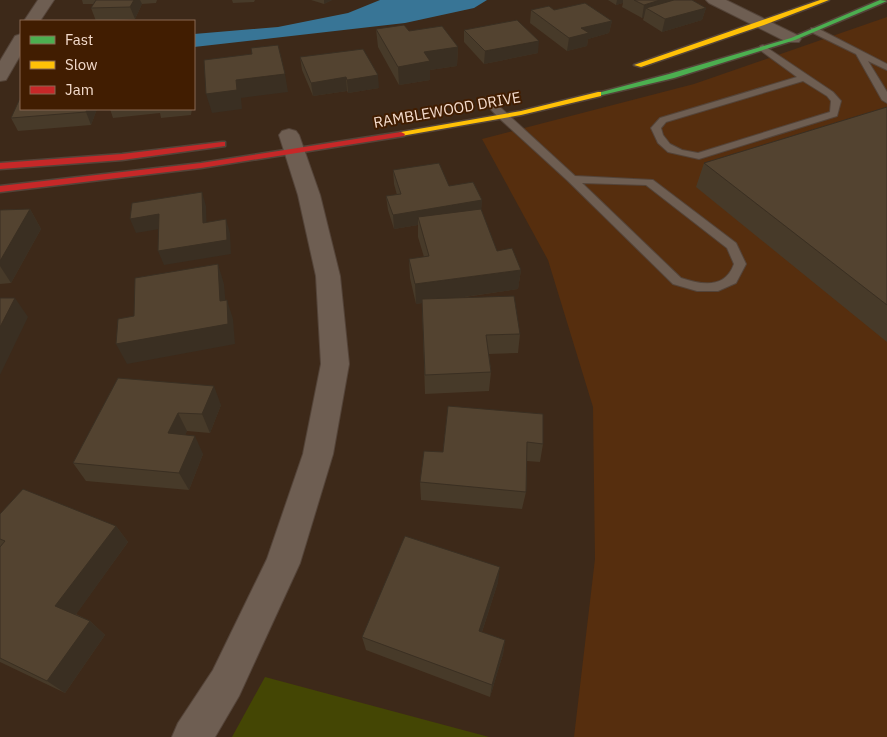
<svg xmlns="http://www.w3.org/2000/svg" width="887" height="737" font-family="'IBM Plex Sans',sans-serif">
<style>
.built{fill:#562e0e}
.green{fill:#444604}
.water{fill:#387596}
.lines{fill:none;stroke-linecap:round;stroke-linejoin:round}
.lane-casing{stroke:#544439;stroke-width:2}
.street-casing{stroke:#544439;stroke-width:2}
.fast-casing{stroke:#544439;stroke-width:3}
.slow-casing{stroke:#544439;stroke-width:3}
.jam-casing{stroke:#544439;stroke-width:3}
.lane{fill:#6e5e52;fill-rule:evenodd}
.street{fill:#6e5e52;fill-rule:evenodd}
.fast{fill:#4caf50;fill-rule:evenodd}
.slow{fill:#ffc107;fill-rule:evenodd}
.jam{fill:#c62828;fill-rule:evenodd}
.wall{fill:#473a29}
.shaded-wall{fill:#3a2f22}
.building{fill:#534330;stroke:#3a2f22}
.labels{text-anchor:middle;stroke-width:4;stroke-linejoin:round;paint-order:stroke}
.far-street-label{font-size:15px;fill:#f4dccd;stroke:#411d01}
</style>
<rect width="100%" height="100%" fill="#3d2919"/>
<path class="built" d="M887,17V737H574L595,559L593,407L548,260L482,139L694,84Z"/>
<path class="green" d="M265,677L489,737H232Z"/>
<path class="water" d="M380,0H487L474,8L405,23L194,47V34L278,27L348,13Z"/>
<g class="lines">
<defs>
<g id="lane">
<path d="M811,28H817L887,64V70L868,61L887,92V103L882,100L856,54L811,32Z"/>
<path d="M763,45L833,92L841,101L837,116L699,159L668,152L658,143L651,128L660,118L797,77L760,50V46ZM803,81L827,96L831,101L830,112L698,153L682,150L670,144L663,135L661,128L666,122Z"/>
<path d="M487,97L490,98L575,176L653,180L736,243L746,264L736,283L718,291H697L673,284L568,181L499,118L482,100ZM582,183L646,185L727,248L734,264C725,289 702,285 681,278Z"/>
</g>
<g id="street">
<path d="M38,0H54L40,21H24Z"/>
<path d="M706,0H726L799,36L801,39L799,42H787L709,3Z"/>
<path d="M21,34V54L6,80L0,81V61L15,36Z"/>
<path d="M289,129L296,131L299,135L320,195L340,276L349,364L333,454L300,563L239,696L215,737H172L178,723L213,670L267,559L303,454L321,364L316,276L298,195L279,135L282,131Z"/>
</g>
<path id="fast" d="M880,0L887,1L795,40L674,78L598,96L594,94L669,74L791,38Z"/>
<g id="slow">
<path d="M820,0H829L764,25L641,67L634,65Z"/>
<path d="M598,92H601V96L521,115L401,136L397,134L401,132L521,111Z"/>
</g>
<g id="jam">
<path d="M401,132L405,134L404,136L201,168L0,192V186L201,163Z"/>
<path d="M222,142H225V146L122,160L0,169V163L122,154Z"/>
</g>
</defs>
<use href="#lane" class="lane-casing"/>
<use href="#street" class="street-casing"/>
<use href="#fast" class="fast-casing"/>
<use href="#slow" class="slow-casing"/>
<use href="#jam" class="jam-casing"/>
<use href="#lane" class="lane"/>
<use href="#street" class="street"/>
<use href="#fast" class="fast"/>
<use href="#slow" class="slow"/>
<use href="#jam" class="jam"/>
</g>
<g class="wall">
<path d="M82,0H157L156,3L142,4L135,19L96,21L91,8L94,4H83Z"/>
<path d="M232,0H255L254,2L233,3Z"/>
<path d="M311,0H332L324,4Z"/>
<path d="M608,0H692L706,8L702,20L662,32L643,20L644,17L642,18L622,7L623,3L616,5Z"/>
<path d="M531,10H554L612,21L609,33L588,39L587,46L567,51L530,23Z"/>
<path d="M376,29L409,31L458,47L457,66L430,70V80L399,85L378,47Z"/>
<path d="M464,30L538,53L484,64L464,42Z"/>
<path d="M300,57L379,88L348,93L347,91L313,96L302,70Z"/>
<path d="M887,107V342L696,187L704,163Z"/>
<path d="M97,109L91,125L18,131L11,118Z"/>
<path d="M110,109H192L191,115L161,118L160,113L113,118Z"/>
<path d="M393,170L449,186L482,200L481,210L497,251L521,270L518,289L459,298L520,334L518,353L489,354L491,372L489,391L425,394L422,303L416,304L410,278L409,259L424,257L418,237V225L394,229L388,210L386,196L397,195L394,184Z"/>
<path d="M30,209L41,229L11,283L0,284V210Z"/>
<path d="M118,378L221,405L210,433L187,431L185,435L203,454L189,490L86,481L73,463Z"/>
<path d="M448,406L543,444L540,462L527,461L526,492L522,509L421,500L420,482L443,452Z"/>
<path d="M0,514L116,526L128,542L76,614L90,621L105,635L65,693L0,662Z"/>
<path d="M498,582L482,632L505,640L503,654L490,697L366,650L362,637Z"/>
</g>
<g class="shaded-wall">
<path d="M134,0H140L142,4L135,19L130,7Z"/>
<path d="M324,0H332L324,4Z"/>
<path d="M617,0H623V3L616,5Z"/>
<path d="M660,0H681L646,8L644,17L642,18L644,5Z"/>
<path d="M706,8L702,20L662,32L665,19Z"/>
<path d="M612,21L609,33L588,39L587,46L567,51L569,38L581,28Z"/>
<path d="M539,41L538,53L484,64L485,51Z"/>
<path d="M458,47L457,66L430,70V80L399,85L398,67L424,52Z"/>
<path d="M194,73L195,77L194,90Z"/>
<path d="M285,74L288,92L241,98L242,109L212,113L206,94L236,80Z"/>
<path d="M378,75L379,88L348,93L347,80Z"/>
<path d="M346,77L347,91L313,96L311,83Z"/>
<path d="M87,109H97L91,125L86,112Z"/>
<path d="M202,192L206,206L207,237L203,223Z"/>
<path d="M482,200L481,214L418,217V225L394,229L393,215Z"/>
<path d="M30,209L41,229L11,283L0,266V261Z"/>
<path d="M159,214L165,228L136,233L130,219Z"/>
<path d="M226,219L230,233L231,254L164,265L158,251Z"/>
<path d="M218,264L224,284L227,320L220,301Z"/>
<path d="M521,270L518,289L416,304L415,284Z"/>
<path d="M15,298L28,317L0,375V327Z"/>
<path d="M227,300L233,319L235,344L127,364L116,344Z"/>
<path d="M214,386L221,405L210,433L202,414Z"/>
<path d="M178,413L187,431L178,451L168,433Z"/>
<path d="M195,436L203,454L189,490L179,473Z"/>
<path d="M116,526L128,542L72,620L55,606Z"/>
<path d="M500,567L498,582L478,644L479,631Z"/>
<path d="M90,621L105,635L65,693L47,681Z"/>
<path d="M505,640L503,654L490,697L492,685Z"/>
</g>
<g class="building">
<path d="M96,0H134L130,7L91,8Z"/>
<path d="M634,0H660L644,5Z"/>
<path d="M674,0H692L706,8L665,19L646,8Z"/>
<path d="M585,3L612,21L581,28L589,33L569,38L531,10L549,6L554,10Z"/>
<path d="M517,20L539,41L485,51L464,30Z"/>
<path d="M404,25L409,31L442,26L458,47L424,52L430,61L398,67L376,29Z"/>
<path d="M278,45L285,74L236,80L237,90L206,94L204,60L252,54L251,48Z"/>
<path d="M363,49L378,75L347,80L346,77L311,83L300,57Z"/>
<path d="M21,96V109H87L86,112L11,118Z"/>
<path d="M887,107V305L704,163Z"/>
<path d="M439,163L449,186L473,182L482,200L393,215L386,196L401,194L393,170Z"/>
<path d="M202,192L203,223L226,219L227,240L158,251L159,214L130,219L132,203Z"/>
<path d="M30,209L0,261V210Z"/>
<path d="M481,209L497,251L512,248L521,270L415,284L409,259L429,256L418,217Z"/>
<path d="M218,264L220,301L227,300L228,324L116,344L118,319L134,316L135,278Z"/>
<path d="M514,296L520,334L486,335L491,372L425,375L422,299Z"/>
<path d="M0,298H15L0,327Z"/>
<path d="M118,378L214,386L202,414L178,413L168,433L195,436L179,473L73,463Z"/>
<path d="M448,406L543,414V444L527,442L526,492L420,482L424,451L443,452Z"/>
<path d="M23,489L116,526L55,606L90,621L47,681L0,658V547L5,541L0,539V514Z"/>
<path d="M405,536L500,567L479,631L505,640L492,685L362,637Z"/>
</g>
<g class="labels">
<g class="far-street-label">
<text transform="translate(447 110) rotate(-10)" y="5">RAMBLEWOOD DRIVE</text>
</g>
</g>
<rect x="20" y="20" width="175" height="90" fill="#411d01" stroke="#896953"/>
<rect x="30" y="36" width="25" height="8" fill="#4caf50" stroke="#896953"/>
<text x="65" y="45" font-size="15" fill="#f4dccd">Fast</text>
<rect x="30" y="61" width="25" height="8" fill="#ffc107" stroke="#896953"/>
<text x="65" y="70" font-size="15" fill="#f4dccd">Slow</text>
<rect x="30" y="86" width="25" height="8" fill="#c62828" stroke="#896953"/>
<text x="65" y="95" font-size="15" fill="#f4dccd">Jam</text>
</svg>
